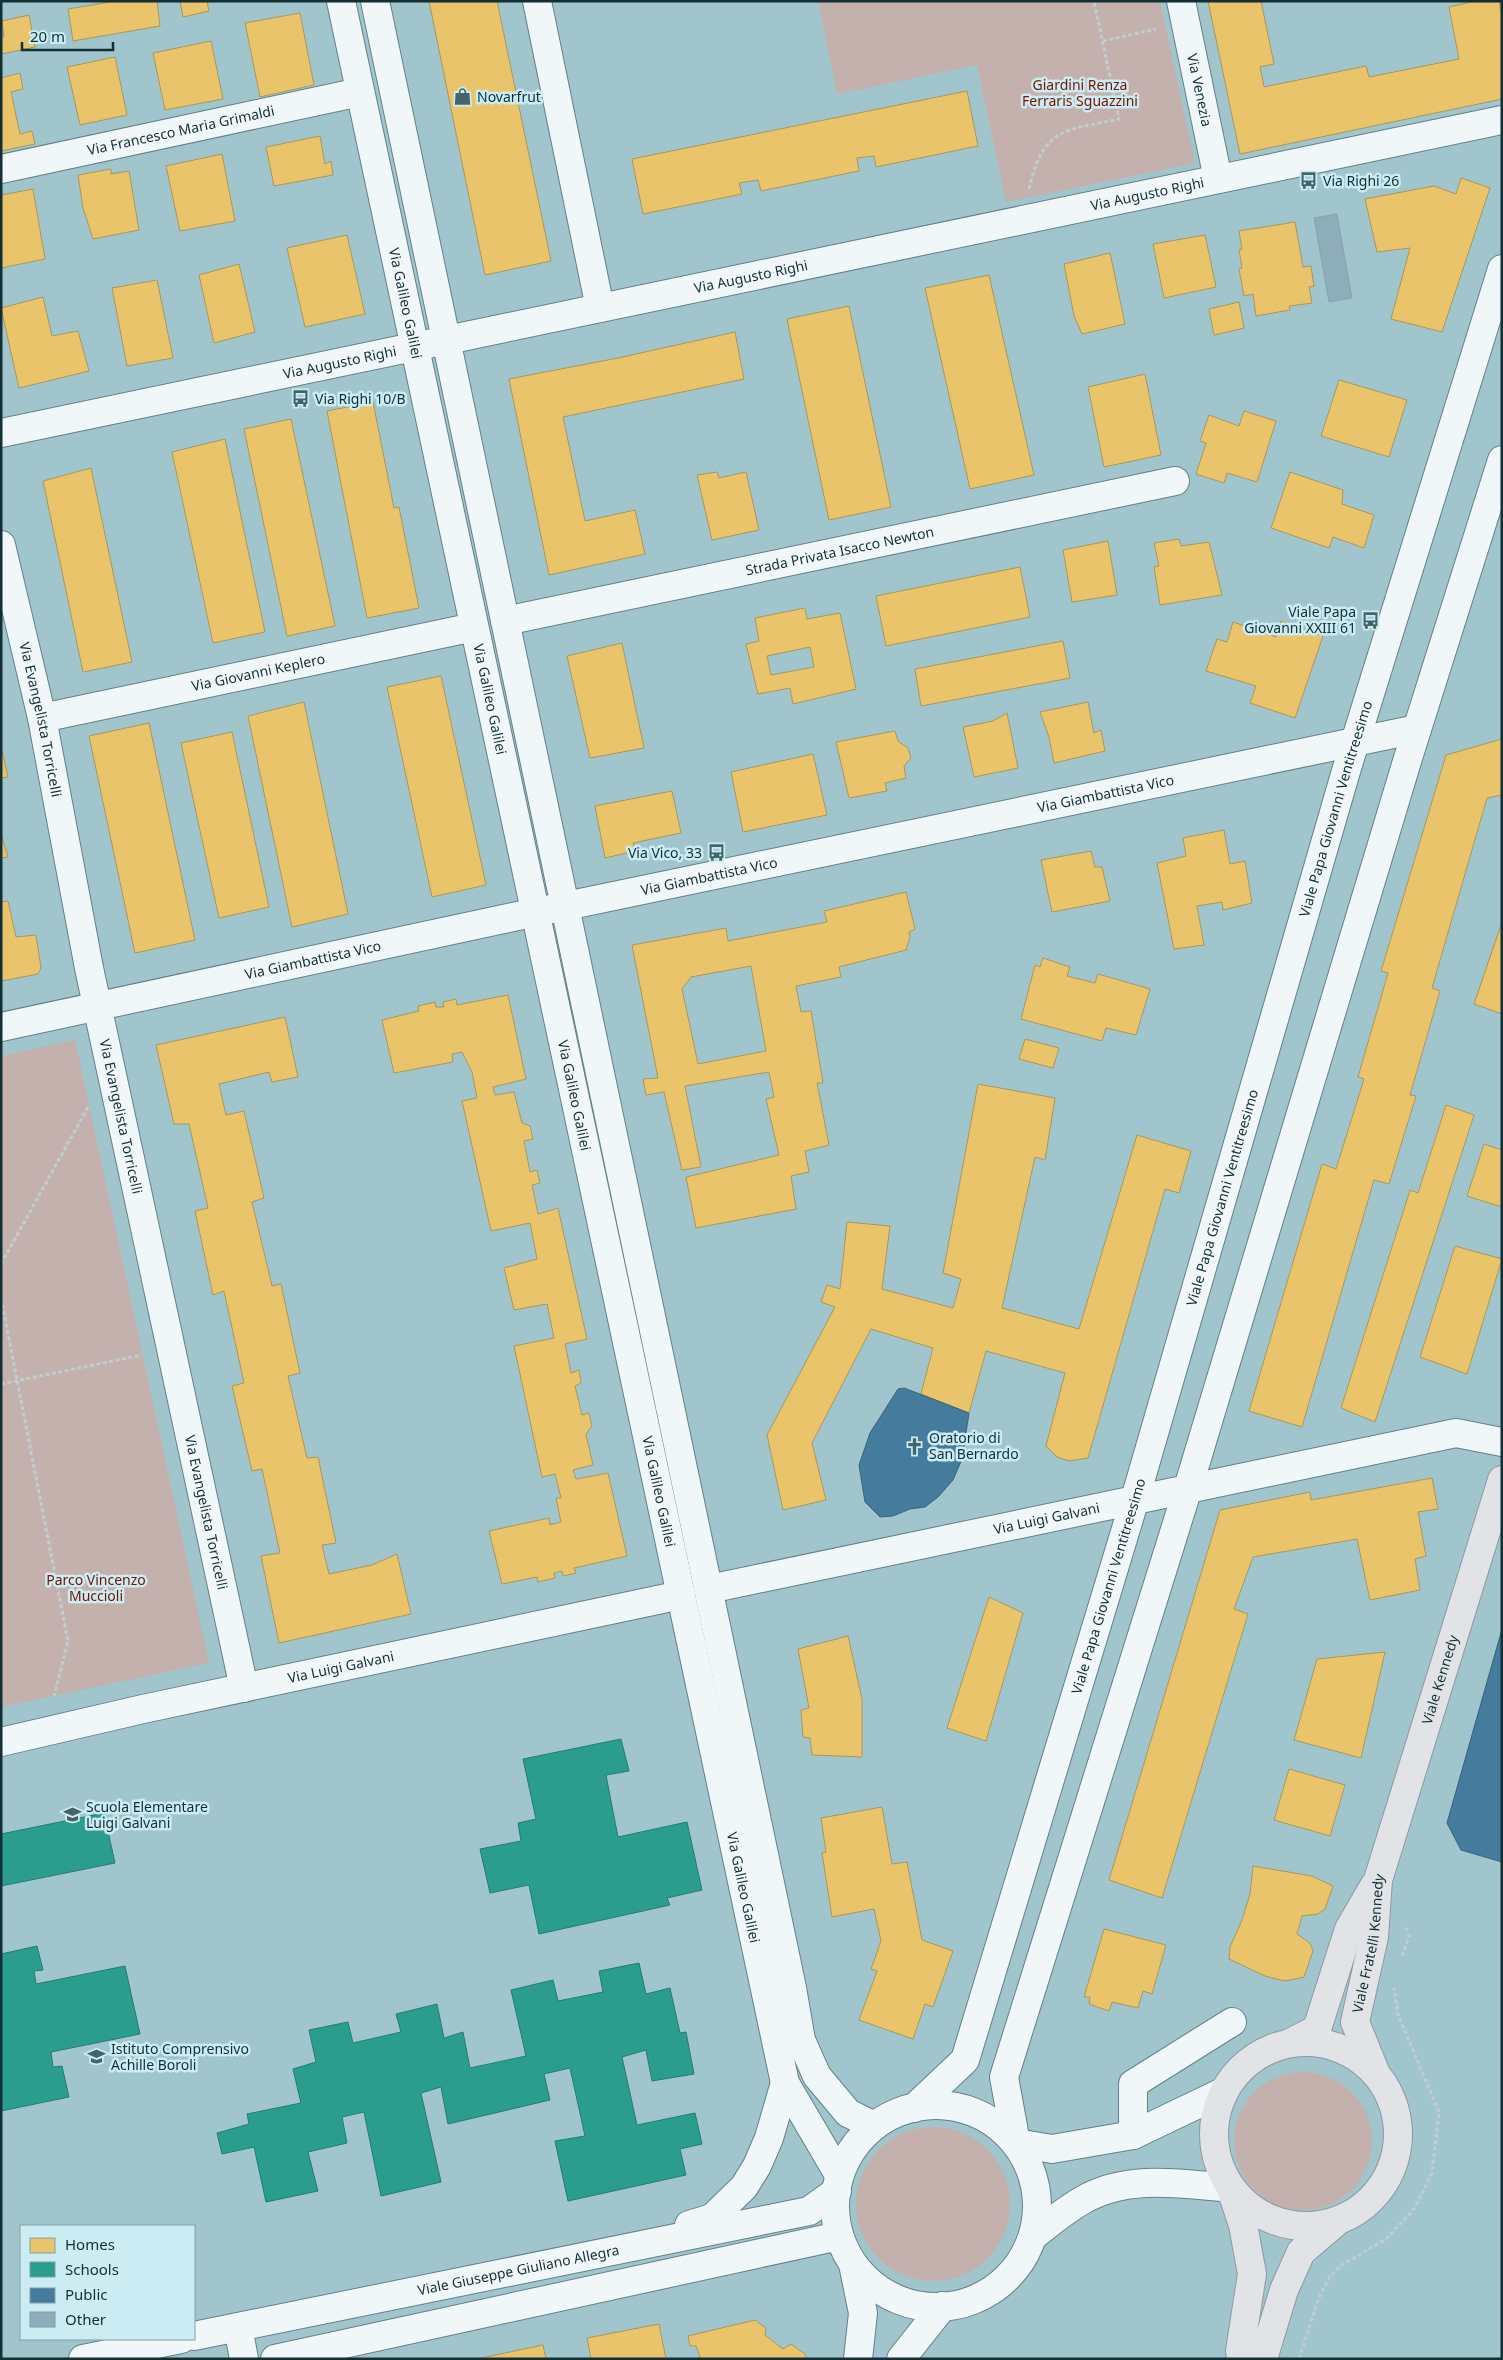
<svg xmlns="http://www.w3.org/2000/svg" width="1503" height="2360" font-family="'Noto Sans',sans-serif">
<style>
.green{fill:#c4b1ad}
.homes{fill:#e9c46a;stroke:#a9975a;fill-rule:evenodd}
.schools{fill:#2a9d8f;stroke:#237c74}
.public{fill:#457b9d;stroke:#36647e}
.building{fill:#8cadb9;stroke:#89a3ac}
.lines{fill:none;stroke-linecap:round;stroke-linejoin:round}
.minor-casing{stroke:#638187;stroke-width:30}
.major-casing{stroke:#8e98a2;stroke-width:30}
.path{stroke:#c1cdd0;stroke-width:3;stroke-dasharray:4 2.5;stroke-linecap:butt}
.minor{stroke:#f1f6f8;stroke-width:28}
.major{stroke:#e1e3e6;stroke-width:28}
.labels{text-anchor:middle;stroke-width:5;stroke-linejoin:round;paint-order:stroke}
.park-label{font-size:14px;fill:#781200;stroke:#cbecf3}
.street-label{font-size:14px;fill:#132f35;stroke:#cbecf3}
.poi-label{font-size:14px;fill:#132f35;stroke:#cbecf3;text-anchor:start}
</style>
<rect width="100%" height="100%" fill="#a1c5cd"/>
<g class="green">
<path d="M818,1H1160L1195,163L1006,202L977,65L837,94Z"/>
<path d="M75,1040L209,1663L1,1707V1056Z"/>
<circle cx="1303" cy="2141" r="69"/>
<circle cx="933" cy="2204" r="77"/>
</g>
<g class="homes">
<path d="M116,1H157L160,26L73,41L68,9Z"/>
<path d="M180,1H207L209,11L183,17Z"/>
<path d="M429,1H497L551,261L485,275Z"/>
<path d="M1208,1H1261L1274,64L1260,67L1264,87L1366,66L1369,77L1459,59L1449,7L1476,1H1499L1502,16V99L1240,154Z"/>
<path d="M300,13L314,85L260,97L245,23Z"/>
<path d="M29,15L35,47L1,54V37H4L2,21Z"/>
<path d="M211,41L223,99L165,110L153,53Z"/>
<path d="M115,57L127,115L80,125L67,67Z"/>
<path d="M20,73L23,89L11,92L20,134L32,131L35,144L1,151V78Z"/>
<path d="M967,91L978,146L876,167L874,156L857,158L859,171L761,191L758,180L739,183L742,194L643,214L632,159Z"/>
<path d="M320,136L325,164L331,161L333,175L274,186L266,147Z"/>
<path d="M222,154L235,221L180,231L166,166Z"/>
<path d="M111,169V174L129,171L139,230L93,239L83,208L78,175Z"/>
<path d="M1461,178L1490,188L1442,332L1391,319L1410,248L1377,252L1365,199L1434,186L1456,194Z"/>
<path d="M33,189L45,259L1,268V195Z"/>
<path d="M1295,222L1303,267L1311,266L1314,286L1309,287L1312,303L1289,306L1290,310L1256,316L1253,294L1244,296L1239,269L1242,268L1239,250L1242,249L1239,231Z"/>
<path d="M347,235L365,314L305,327L287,248Z"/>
<path d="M1205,235L1216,287L1164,298L1153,244Z"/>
<path d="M1110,253L1125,324L1082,334L1074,316L1064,264Z"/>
<path d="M239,264L255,332L214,343L199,275Z"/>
<path d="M989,275L1034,475L970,489L925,288Z"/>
<path d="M157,280L173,358L127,366L112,288Z"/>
<path d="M43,297L52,336L78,331L89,371L19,388L1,308Z"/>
<path d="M1239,302L1244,328L1214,335L1209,309Z"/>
<path d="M849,306L891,507L829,520L787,319Z"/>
<path d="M735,332L744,379L563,417L585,521L635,510L645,554L549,575L509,379L618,358Z"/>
<path d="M1145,374L1161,455L1104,467L1088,387Z"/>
<path d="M1339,380L1407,400L1389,457L1321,436Z"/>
<path d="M373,402L394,508L399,507L419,608L367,618L327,411Z"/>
<path d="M1244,411L1276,421L1257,482L1227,473L1224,483L1196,474L1206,443L1200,441L1209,415L1239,426Z"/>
<path d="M291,419L335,626L287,636L244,429Z"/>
<path d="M225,439L265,632L213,643L172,452Z"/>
<path d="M91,468L132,662L83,672L43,481Z"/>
<path d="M717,472L719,478L746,472L759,530L712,540L697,475Z"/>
<path d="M1290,472L1343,490L1342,504L1374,515L1364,548L1333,537L1329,548L1271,528Z"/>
<path d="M1179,539L1181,546L1209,542L1222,595L1160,605L1154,567L1159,566L1154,543Z"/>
<path d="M1108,541L1117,595L1072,602L1063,550Z"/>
<path d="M1020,567L1030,617L886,646L876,596Z"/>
<path d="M805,608L807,619L840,613L856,689L793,704L790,688L758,694L746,644L759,641L755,618ZM810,647L814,667L771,675L767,656Z"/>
<path d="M1281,621L1323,636L1295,718L1250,703L1256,686L1206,671L1217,639L1227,642L1233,622L1276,637Z"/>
<path d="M1063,641L1070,678L921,706L915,669Z"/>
<path d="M622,643L644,748L590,758L567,656Z"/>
<path d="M441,676L486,885L432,897L387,687Z"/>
<path d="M304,702L348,914L292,927L248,716Z"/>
<path d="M1088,702L1094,733L1101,730L1105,751L1054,763L1049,737L1040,712Z"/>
<path d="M1007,713L1018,768L974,777L963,727L993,721Z"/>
<path d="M149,723L195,940L135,953L89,736Z"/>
<path d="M895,731L898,741L908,748L911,758L904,766L906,778L885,783L887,791L849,798L836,742Z"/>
<path d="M232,732L269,907L219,918L181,743Z"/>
<path d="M1502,739V795L1487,798L1432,988L1440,991L1410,1095L1416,1096L1389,1184L1374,1180L1302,1427L1249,1411L1322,1164L1336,1169L1364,1079L1358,1077L1388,973L1381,971L1446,755Z"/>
<path d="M1,746L8,777L1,778Z"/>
<path d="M813,754L827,815L743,832L731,772Z"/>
<path d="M672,791L681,833L633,843L635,851L605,858L595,806Z"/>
<path d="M1224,830L1230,864L1245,861L1252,903L1223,910L1222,902L1197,906L1204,945L1174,949L1157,863L1186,856L1183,838Z"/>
<path d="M1,834L8,857L1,858Z"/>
<path d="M1091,851L1095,867H1102L1110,901L1052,912L1041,860Z"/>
<path d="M906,892L915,929L909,932L910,937L906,950L839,967L841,977L796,986L801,1012L811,1011L823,1083H817L829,1145L805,1151L809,1172L791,1176L796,1209L696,1228L686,1177L779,1155L766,1099L774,1097L769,1072L685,1086L701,1167L682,1170L664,1092L646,1095L643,1079L658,1078L632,945L726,928L728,941L827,922L824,911ZM751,966L766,1051L698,1064L682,989L691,977Z"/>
<path d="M8,901L16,937L36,935L41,968L38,974L1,981V902Z"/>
<path d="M1502,922V1014L1474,1004Z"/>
<path d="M1043,958L1070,967L1067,976L1095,983L1098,974L1150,989L1136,1035L1106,1028L1102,1041L1021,1019L1035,965L1040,967Z"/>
<path d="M508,995L526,1079L493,1087L495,1095L514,1092L522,1123L530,1126L533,1139L524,1141L530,1172L537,1170L540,1183L532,1185L538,1214L558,1208L587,1339L565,1344L571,1373L579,1370L581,1383L575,1386L582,1415L589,1413L592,1426L586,1434L593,1465L573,1470L576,1479L608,1473L627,1556L574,1568L576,1573L563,1576L562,1571L554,1573L555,1578L538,1582L537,1577L502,1584L489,1531L549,1518L550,1525L561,1522L556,1498H561L555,1474L542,1477L514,1346L554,1338L547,1304L514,1310L504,1268L537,1259L530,1223L491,1231L462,1101L477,1098L472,1072L462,1052L452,1054L453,1062L394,1073L382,1020L419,1011L418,1006L435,1002L436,1007H444L443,1002L456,999L457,1005Z"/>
<path d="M285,1017L298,1077L272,1082L269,1072L219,1084L226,1115L244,1111L264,1198L252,1202L272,1286L281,1284L300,1373L288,1376L307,1458L318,1457L336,1543L322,1545L329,1574L372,1565L397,1554L411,1614L279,1643L261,1556L280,1553L262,1469L252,1471L232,1386L244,1383L224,1291L213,1295L195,1211L208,1208L189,1124H174L156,1045Z"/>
<path d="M1025,1039L1059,1048L1053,1068L1019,1059Z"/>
<path d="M978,1084L1055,1098L1045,1160L1035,1157L1002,1308L1079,1329L1137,1135L1191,1151L1179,1193L1165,1189L1088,1458L1069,1461L1057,1457L1046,1446L1065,1373L986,1351L969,1413L921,1394L933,1348L871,1329L812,1443L826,1500L783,1510L767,1435L835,1307L821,1302L827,1285L840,1289L847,1222L890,1226L882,1289L953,1308L961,1279L943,1273Z"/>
<path d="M1446,1105L1474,1115L1375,1422L1341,1408L1410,1190L1418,1193Z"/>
<path d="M1484,1144L1502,1150V1207L1467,1196Z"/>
<path d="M1455,1246L1502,1259L1467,1374L1420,1357Z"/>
<path d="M1432,1478L1438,1509L1418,1512L1426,1556L1415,1559L1420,1590L1370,1600L1357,1539L1253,1557L1234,1609L1248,1614L1162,1898L1109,1880L1220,1510L1310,1492L1311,1500Z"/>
<path d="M989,1597L1023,1613L986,1741L947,1728Z"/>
<path d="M848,1636L862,1699V1757L812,1755L810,1738L803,1737L801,1710L809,1708L798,1649Z"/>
<path d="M1385,1652L1361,1758L1294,1740L1317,1659Z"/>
<path d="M1289,1769L1345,1785L1330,1836L1274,1820Z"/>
<path d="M882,1807L892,1864L907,1862L922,1940L953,1951L933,2007L925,2004L913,2039L859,2020L877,1971L871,1969L881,1941L874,1909L832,1917L822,1853L826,1852L821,1818Z"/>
<path d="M1253,1866L1312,1876L1333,1886L1325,1909L1318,1914L1302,1916L1297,1934L1310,1943L1313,1951L1304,1977L1285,1981L1265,1976L1229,1959L1230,1947L1242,1920L1250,1894Z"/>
<path d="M1104,1929L1166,1945L1152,1994L1143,1991L1138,2008L1112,2002L1109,2011L1089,2004L1090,1997H1084Z"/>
<path d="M755,2320L766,2328L765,2335L783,2349L791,2344L805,2354L806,2359H701L696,2346H690L688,2336Z"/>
<path d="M659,2324L666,2359H591L587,2338Z"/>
<path d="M543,2345L546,2359H481V2358Z"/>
</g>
<g class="schools">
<path d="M621,1739L629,1771L606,1775L618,1837L687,1822L702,1890L667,1898L670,1905L539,1934L529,1885L490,1893L480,1849L521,1841L518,1823L536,1819L523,1759Z"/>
<path d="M104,1813L115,1863L1,1886V1834Z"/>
<path d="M37,1946L43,1970L34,1971L36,1984L125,1966L140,2034L51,2052L53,2067L62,2066L69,2097L1,2111V1954Z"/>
<path d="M639,1963L646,1994L670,1988L680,2033L686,2032L694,2074L652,2081L646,2050L622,2057L637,2125L695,2113L702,2144L680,2149L686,2175L568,2201L555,2141L585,2136L570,2068L544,2074L550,2100L448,2124L441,2087L421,2093L441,2182L381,2196L364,2112L342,2117L347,2143L308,2152L318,2191L266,2202L254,2147L222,2154L217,2133L249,2124L247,2114L301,2103L293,2069L316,2062L309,2030L348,2022L353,2043L401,2032L396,2014L437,2004L444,2038L463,2032L470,2068L526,2056L511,1990L553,1980L558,2001L603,1992L599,1971Z"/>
</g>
<g class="public">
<path d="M904,1388L969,1413L962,1459L953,1480L938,1497L925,1507L910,1509L893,1516L880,1517L865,1502L859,1465L870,1433L898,1389Z"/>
<path d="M1502,1629V1862L1461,1850L1447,1823Z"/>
</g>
<path class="building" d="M1337,214L1352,298L1329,302L1314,218Z"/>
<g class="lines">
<defs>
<g id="minor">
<path id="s1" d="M341,1L785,2083L839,2175"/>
<path d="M375,1L792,1988L801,2040L817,2076L848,2113L874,2126"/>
<path d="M537,1L600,308"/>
<path id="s2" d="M1181,1L1218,179"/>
<path id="s3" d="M1,169L360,92"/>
<path id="s4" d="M1,433L1502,120"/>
<path id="s5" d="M1,545L42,718L89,968L244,1688"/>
<path id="s6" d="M505,621L1175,481"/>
<path id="s7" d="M42,718L474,627"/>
<path id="s8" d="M1,1027L513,917L1417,729"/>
<path id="s9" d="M709,1589L1456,1433L1502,1442"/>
<path id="s10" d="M1,1742L143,1709L681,1595"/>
<path d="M1223,2092L1133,2135L1052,2149L1016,2143L1004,2077L1188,1488L1408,758L1502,460"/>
<circle cx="936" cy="2206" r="101"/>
<path id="s11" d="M914,2108L965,2060L1135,1499L1346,771L1502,269"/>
<path d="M1133,2135V2084L1232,2022"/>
<path d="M689,2225L712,2218L744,2187L757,2166L769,2138L785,2083"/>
<path d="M1033,2236C1049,2224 1065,2210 1083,2200C1128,2174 1182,2184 1230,2188"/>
<path d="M853,2264L863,2313L858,2359"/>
<path d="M238,2327L244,2359"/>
<path id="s12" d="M194,2336L809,2211L837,2191"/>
<path d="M83,2359L181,2339"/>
<path d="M275,2359L839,2236"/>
<path d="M901,2359L943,2306"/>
</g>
<g id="major">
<circle cx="1306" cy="2134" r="92"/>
<path d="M1290,2043L1317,2029L1349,1929L1374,1886"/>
<path id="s13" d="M1376,2074L1355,2022L1374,1937L1378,1880L1502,1480"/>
<path d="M1232,2192L1243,2225L1252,2274L1240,2351L1241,2359"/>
<path d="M1263,2359L1284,2290L1301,2252L1335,2223"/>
</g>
</defs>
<use href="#minor" class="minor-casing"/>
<use href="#major" class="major-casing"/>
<g class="path">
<path d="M1103,41L1156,29"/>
<path d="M1029,189C1044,127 1063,131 1119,119L1094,1"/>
<path d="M1,1264L88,1107"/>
<path d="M1,1298L68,1641L54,1696"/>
<path d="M1,1384L142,1355"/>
<path d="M1402,1956L1409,1937L1406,1926"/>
<path d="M1299,2359L1318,2300L1330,2276L1342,2265L1386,2239L1414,2209L1432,2173L1439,2112L1398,2015L1394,1988"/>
</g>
<use href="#minor" class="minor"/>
<use href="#major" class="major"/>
</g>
<defs>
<symbol id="shop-bare" viewBox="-9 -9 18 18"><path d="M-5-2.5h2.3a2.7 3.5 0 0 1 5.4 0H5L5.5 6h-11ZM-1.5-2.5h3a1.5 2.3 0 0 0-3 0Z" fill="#45646a" stroke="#cbecf3" stroke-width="2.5" paint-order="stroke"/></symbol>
<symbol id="bus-bare" viewBox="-9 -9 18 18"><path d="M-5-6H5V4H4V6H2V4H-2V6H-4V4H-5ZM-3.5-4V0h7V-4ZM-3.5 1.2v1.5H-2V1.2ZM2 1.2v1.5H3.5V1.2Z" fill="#45646a" stroke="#cbecf3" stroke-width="2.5" paint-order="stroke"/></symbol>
<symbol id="church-bare" viewBox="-9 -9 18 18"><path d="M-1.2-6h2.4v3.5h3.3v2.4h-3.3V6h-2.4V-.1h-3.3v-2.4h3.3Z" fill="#45646a" stroke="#cbecf3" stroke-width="2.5" paint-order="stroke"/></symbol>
<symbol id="school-bare" viewBox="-9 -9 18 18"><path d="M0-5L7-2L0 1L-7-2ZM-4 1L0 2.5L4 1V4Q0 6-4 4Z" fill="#45646a" stroke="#cbecf3" stroke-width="2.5" paint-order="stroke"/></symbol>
</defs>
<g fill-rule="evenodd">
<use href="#shop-bare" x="450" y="84" width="25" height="25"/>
<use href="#bus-bare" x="1296" y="168" width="25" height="25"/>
<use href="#bus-bare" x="288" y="386" width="25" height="25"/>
<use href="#bus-bare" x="1358" y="608" width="25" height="25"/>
<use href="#bus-bare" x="704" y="840" width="25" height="25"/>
<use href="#church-bare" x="902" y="1434" width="25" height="25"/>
<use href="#school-bare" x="60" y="1802" width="25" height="25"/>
<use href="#school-bare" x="84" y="2044" width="25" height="25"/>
</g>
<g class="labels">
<g class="park-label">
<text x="1080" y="90">Giardini Renza<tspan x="1080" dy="16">Ferraris Sguazzini</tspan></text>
<text x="96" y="1585">Parco Vincenzo<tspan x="96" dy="16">Muccioli</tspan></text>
</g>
<g class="street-label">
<text dy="5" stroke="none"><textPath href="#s2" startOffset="91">Via Venezia</textPath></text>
<text dy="5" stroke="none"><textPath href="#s3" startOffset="184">Via Francesco Maria Grimaldi</textPath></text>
<text dy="5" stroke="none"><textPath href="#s4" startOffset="1171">Via Augusto Righi</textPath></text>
<text dy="5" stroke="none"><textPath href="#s4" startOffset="766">Via Augusto Righi</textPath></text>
<text dy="5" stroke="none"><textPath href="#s1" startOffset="309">Via Galileo Galilei</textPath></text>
<text dy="5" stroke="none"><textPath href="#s4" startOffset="346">Via Augusto Righi</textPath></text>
<text dy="5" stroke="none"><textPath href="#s6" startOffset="342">Strada Privata Isacco Newton</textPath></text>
<text dy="5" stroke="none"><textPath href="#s7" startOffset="221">Via Giovanni Keplero</textPath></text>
<text dy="5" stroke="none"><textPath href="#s1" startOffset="714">Via Galileo Galilei</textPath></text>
<text dy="5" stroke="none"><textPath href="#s5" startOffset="179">Via Evangelista Torricelli</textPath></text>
<text dy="5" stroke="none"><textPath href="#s8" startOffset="1129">Via Giambattista Vico</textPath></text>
<text dy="5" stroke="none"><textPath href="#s11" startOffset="1375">Viale Papa Giovanni Ventitreesimo</textPath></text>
<text dy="5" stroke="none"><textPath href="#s8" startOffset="724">Via Giambattista Vico</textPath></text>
<text dy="5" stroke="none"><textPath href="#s8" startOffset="319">Via Giambattista Vico</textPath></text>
<text dy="5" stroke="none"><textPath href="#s1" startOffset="1119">Via Galileo Galilei</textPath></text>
<text dy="5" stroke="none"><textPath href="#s5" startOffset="584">Via Evangelista Torricelli</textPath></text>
<text dy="5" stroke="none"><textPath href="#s11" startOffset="970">Viale Papa Giovanni Ventitreesimo</textPath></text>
<text dy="5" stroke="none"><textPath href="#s1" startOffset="1524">Via Galileo Galilei</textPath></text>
<text dy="5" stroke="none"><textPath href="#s5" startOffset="989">Via Evangelista Torricelli</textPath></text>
<text dy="5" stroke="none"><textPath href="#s9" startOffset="345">Via Luigi Galvani</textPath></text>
<text dy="5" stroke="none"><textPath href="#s11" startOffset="565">Viale Papa Giovanni Ventitreesimo</textPath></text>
<text dy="5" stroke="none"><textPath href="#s10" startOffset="348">Via Luigi Galvani</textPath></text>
<text dy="5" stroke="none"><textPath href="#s13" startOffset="410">Viale Kennedy</textPath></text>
<text dy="5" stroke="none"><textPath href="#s1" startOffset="1929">Via Galileo Galilei</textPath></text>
<text dy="5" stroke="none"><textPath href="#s13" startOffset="136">Viale Fratelli Kennedy</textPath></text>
<text dy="5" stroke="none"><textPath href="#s12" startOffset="331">Viale Giuseppe Giuliano Allegra</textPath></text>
</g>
<g class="poi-label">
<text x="477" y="102">Novarfrut</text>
<text x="1323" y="186">Via Righi 26</text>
<text x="315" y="404">Via Righi 10/B</text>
<text x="1356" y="617" text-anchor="end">Viale Papa<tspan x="1356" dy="16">Giovanni XXIII 61</tspan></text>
<text x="702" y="858" text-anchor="end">Via Vico, 33</text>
<text x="929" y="1443">Oratorio di<tspan x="929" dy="16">San Bernardo</tspan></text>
<text x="86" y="1812">Scuola Elementare<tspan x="86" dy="16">Luigi Galvani</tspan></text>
<text x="111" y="2054">Istituto Comprensivo<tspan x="111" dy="16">Achille Boroli</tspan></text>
</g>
</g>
<rect width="1503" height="2360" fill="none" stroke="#132f35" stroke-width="5"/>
<rect x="20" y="2225" width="175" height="115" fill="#cbecf3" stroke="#81a0a7"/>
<rect x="30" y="2238" width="25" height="15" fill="#e9c46a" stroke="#81a0a7"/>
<text x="65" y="2250" font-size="15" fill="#132f35">Homes</text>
<rect x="30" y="2262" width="25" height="15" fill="#2a9d8f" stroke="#81a0a7"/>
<text x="65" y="2275" font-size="15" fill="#132f35">Schools</text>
<rect x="30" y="2288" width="25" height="15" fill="#457b9d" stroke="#81a0a7"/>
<text x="65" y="2300" font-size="15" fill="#132f35">Public</text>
<rect x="30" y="2312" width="25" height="15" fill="#8cadb9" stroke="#81a0a7"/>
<text x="65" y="2325" font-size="15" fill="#132f35">Other</text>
<path d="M22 42v8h91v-8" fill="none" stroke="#132f35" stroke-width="2.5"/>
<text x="30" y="42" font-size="15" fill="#132f35" stroke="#cbecf3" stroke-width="4" paint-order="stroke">20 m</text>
</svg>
